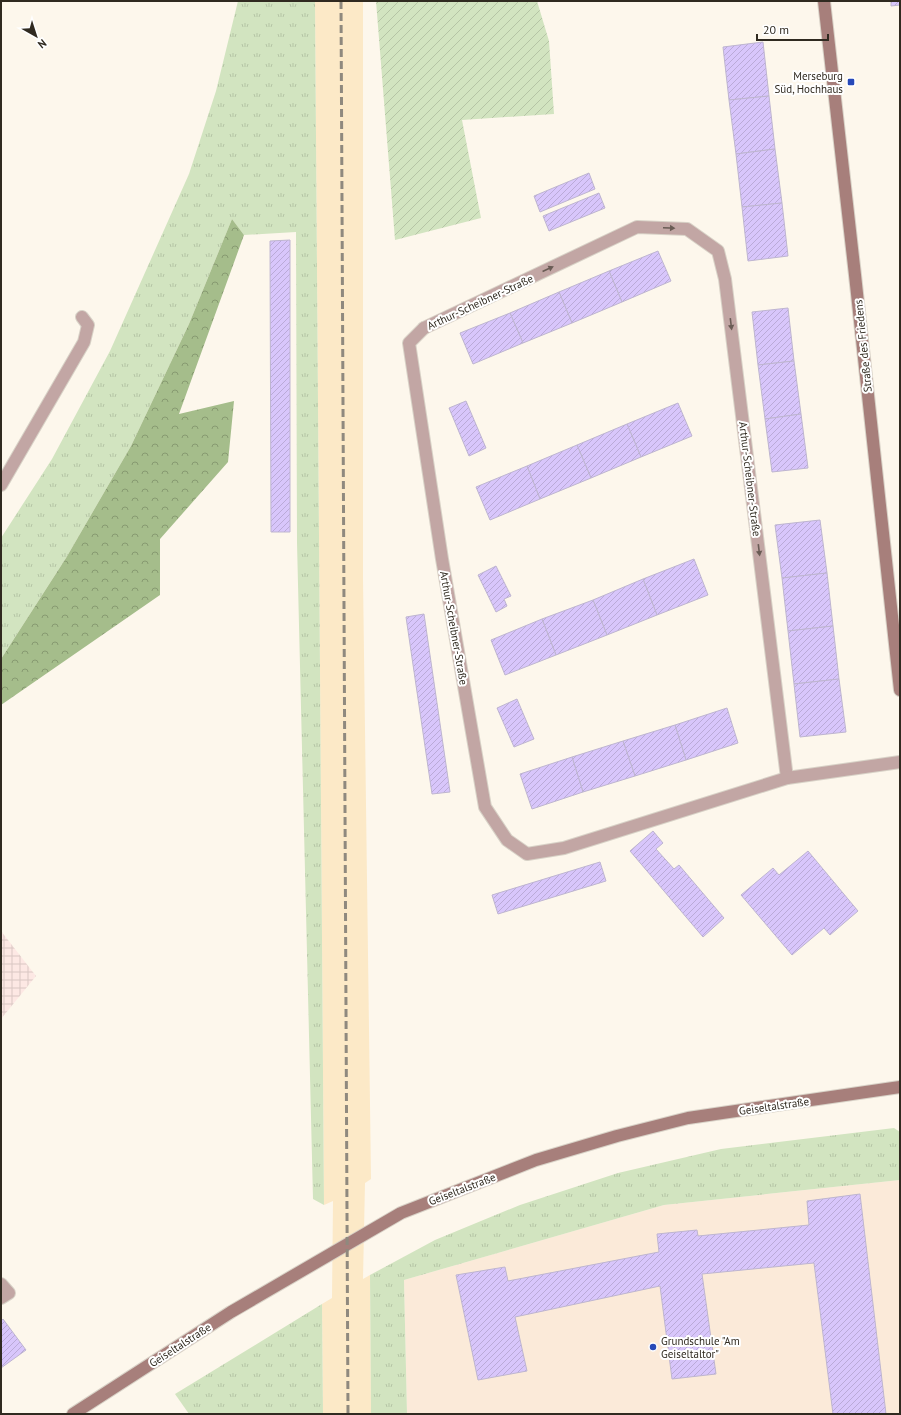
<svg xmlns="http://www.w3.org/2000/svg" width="901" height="1415" font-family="'PT Sans',sans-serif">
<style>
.built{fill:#fce9c7}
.industrial{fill:url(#industrial-grid)}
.education{fill:#fbead9}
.grass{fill:url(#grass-tufts)}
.forest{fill:url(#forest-crowns)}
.garden{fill:url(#garden-furrows)}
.building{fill:url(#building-hatch);stroke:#beb5d0}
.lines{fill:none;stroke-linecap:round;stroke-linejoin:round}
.lane-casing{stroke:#d8d2c7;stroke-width:14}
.street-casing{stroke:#d8d2c7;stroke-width:14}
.secondary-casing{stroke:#d8d2c7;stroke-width:14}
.lane{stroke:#c2a6a4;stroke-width:12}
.street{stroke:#c2a6a4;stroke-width:12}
.secondary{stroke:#a77f7b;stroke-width:12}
.rail{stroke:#8f897e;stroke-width:3;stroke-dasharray:8 4;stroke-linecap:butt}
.oneway{fill:#6a5c55}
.poi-dot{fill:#2749b8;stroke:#fff;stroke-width:1.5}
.labels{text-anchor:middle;stroke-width:4;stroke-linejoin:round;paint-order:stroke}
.poi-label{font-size:11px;fill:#302a20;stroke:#fff;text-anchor:end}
.street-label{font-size:11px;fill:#302a20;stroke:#fff}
</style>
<defs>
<pattern id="industrial-grid" width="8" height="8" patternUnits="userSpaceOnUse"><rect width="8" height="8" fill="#fde8e4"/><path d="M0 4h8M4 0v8" fill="none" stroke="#d9c7c3"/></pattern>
<pattern id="grass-tufts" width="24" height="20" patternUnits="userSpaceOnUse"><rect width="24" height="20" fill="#d2e4c0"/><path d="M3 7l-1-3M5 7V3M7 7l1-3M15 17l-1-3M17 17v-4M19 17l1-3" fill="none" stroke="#b5c4a5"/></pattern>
<pattern id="forest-crowns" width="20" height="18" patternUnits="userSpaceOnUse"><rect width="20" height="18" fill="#a5bd8b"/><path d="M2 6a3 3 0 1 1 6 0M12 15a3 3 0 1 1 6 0" fill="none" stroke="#879a71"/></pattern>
<pattern id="garden-furrows" width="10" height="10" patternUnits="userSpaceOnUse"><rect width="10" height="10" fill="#d2e4c0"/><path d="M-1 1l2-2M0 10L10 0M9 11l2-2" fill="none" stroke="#b5c4a5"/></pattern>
<pattern id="building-hatch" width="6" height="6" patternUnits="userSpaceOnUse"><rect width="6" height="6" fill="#d8c6fb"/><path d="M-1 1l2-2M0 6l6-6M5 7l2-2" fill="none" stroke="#baaad7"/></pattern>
</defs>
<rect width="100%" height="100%" fill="#fdf7ec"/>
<path class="built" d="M315,1H363V579L371,1179L365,1183L363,1279L370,1275L371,1414H323L322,1304L332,1298L333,1201L324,1205Z"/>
<path class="industrial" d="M1,931L36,976L1,1019Z"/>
<path class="education" d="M900,1180V1414H407L404,1280L664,1205Z"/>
<g class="grass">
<path d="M238,1H315L324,1205L313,1199L297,543L296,232L244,235L232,219L189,324L131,446L66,558L1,659V538L52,459L110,351L189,174L216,91Z"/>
<path d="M894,1128L900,1132V1180L664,1205L404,1280L407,1414H371L370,1275L435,1240L520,1205L618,1173L721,1149Z"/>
<path d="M322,1304L323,1414H189L175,1394Z"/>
</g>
<path class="forest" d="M232,219L244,235L179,414L234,401L228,462L160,539V595L1,705V659L66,558L131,446L189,324Z"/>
<path class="garden" d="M376,1H537L549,41L554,114L462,120L481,218L395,240Z"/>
<g class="building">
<path d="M891,1H900V5L891,6Z"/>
<path d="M763,42L769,96L729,100L723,47Z"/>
<path d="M769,96L775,149L736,154L729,100Z"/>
<path d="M775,149L782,203L742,207L736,154Z"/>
<path d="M589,173L595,189L540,212L534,196Z"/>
<path d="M599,193L605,208L549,231L543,216Z"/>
<path d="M782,203L788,256L748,261L742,207Z"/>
<path d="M290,240V532H271L270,241Z"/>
<path d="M658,251L671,281L622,302L609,271Z"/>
<path d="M609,271L622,302L572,323L559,292Z"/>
<path d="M559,292L572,323L523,343L510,313Z"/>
<path d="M788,308L794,361L758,365L752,312Z"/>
<path d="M510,313L523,343L473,364L460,333Z"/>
<path d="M794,361L801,414L765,419L758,365Z"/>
<path d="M466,401L486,448L469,456L449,408Z"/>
<path d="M678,403L692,436L641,457L627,424Z"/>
<path d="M801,414L808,468L772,472L765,419Z"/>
<path d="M627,424L641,457L591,478L577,445Z"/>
<path d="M577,445L591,478L540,499L527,466Z"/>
<path d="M527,466L540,499L490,520L476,487Z"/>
<path d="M820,520L827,573L782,578L775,525Z"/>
<path d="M694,559L708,595L657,615L643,579Z"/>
<path d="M496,566L511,596L504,599L507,606L496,612L478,575Z"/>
<path d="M827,573L833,626L788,631L782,578Z"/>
<path d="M643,579L657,615L607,635L593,600Z"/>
<path d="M593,600L607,635L556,655L542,619Z"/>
<path d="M424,614L450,792L432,794L406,617Z"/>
<path d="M542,619L556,655L505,675L491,640Z"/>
<path d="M833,626L839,679L794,684L788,631Z"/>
<path d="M839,679L846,732L800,737L794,684Z"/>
<path d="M517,699L534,739L514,747L497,708Z"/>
<path d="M727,708L738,743L686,760L675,725Z"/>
<path d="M675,725L686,760L635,776L623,741Z"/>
<path d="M623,741L635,776L583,792L572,757Z"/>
<path d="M572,757L583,792L532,809L520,774Z"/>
<path d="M653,831L663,843L656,849L674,869L679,865L724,918L703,937L630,851Z"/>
<path d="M808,851L858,911L830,935L824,928L792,955L741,895L773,868L779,875Z"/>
<path d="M600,862L606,881L498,914L492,895Z"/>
<path d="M860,1194L886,1414H833L814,1263L702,1274L716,1374L672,1379L660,1286L515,1317L527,1371L478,1380L456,1275L505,1267L508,1281L659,1252L657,1234L697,1230L698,1236L809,1225L807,1201Z"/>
<path d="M3,1319L26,1350L1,1368V1321Z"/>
</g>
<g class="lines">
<defs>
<g id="lane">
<path d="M424,328L637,227L687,229L718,251L725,279L787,778"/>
<path d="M1,485L84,342L88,325L82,317"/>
<path d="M1,1284L9,1293L1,1298"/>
</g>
<path id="street" d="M424,328L409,343L442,559L485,807L507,840L527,854L564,848L787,778L900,762"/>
<g id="secondary">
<path d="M824,1L855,275L900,690"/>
<path d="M73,1414L231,1312L401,1213L536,1160L617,1136L688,1118L900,1087"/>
</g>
</defs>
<use href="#lane" class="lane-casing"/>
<use href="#street" class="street-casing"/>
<use href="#secondary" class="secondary-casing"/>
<use href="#lane" class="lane"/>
<use href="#street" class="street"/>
<use href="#secondary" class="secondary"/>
<path class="rail" d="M341,1L348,1414"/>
</g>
<defs><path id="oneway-solid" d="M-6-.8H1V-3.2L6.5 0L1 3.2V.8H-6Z"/></defs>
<g class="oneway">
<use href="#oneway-solid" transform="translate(669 228) rotate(2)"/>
<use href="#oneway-solid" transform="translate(548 269) rotate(-25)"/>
<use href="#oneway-solid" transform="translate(731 324) rotate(83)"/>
<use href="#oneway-solid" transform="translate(759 550) rotate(83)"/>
</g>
<g class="poi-dot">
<rect x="847" y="78" width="8" height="8" rx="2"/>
<circle cx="653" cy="1347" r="4"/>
</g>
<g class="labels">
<g class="poi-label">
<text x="843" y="80">Merseburg<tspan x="843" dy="13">Süd, Hochhaus</tspan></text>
<text x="661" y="1345" text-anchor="start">Grundschule "Am<tspan x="661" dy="13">Geiseltaltor"</tspan></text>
</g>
<g class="street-label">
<text transform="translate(480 302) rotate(-25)" y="4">Arthur-Scheibner-Straße</text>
<text transform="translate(863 346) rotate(-96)" y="4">Straße des Friedens</text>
<text transform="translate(750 479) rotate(83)" y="4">Arthur-Scheibner-Straße</text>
<text transform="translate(454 628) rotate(80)" y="4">Arthur-Scheibner-Straße</text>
<text transform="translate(774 1106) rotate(-8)" y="4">Geiseltalstraße</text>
<text transform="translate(462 1189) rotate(-21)" y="4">Geiseltalstraße</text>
<text transform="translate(180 1345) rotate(-33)" y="4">Geiseltalstraße</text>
</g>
</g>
<rect width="901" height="1415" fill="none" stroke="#302a20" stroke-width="4"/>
<g transform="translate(36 36) rotate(141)" stroke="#ffffff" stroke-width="3" paint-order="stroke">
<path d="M0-3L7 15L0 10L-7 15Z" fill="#302a20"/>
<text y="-6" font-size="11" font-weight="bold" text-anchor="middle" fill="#302a20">N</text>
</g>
<path d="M757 34v6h71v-6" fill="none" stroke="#302a20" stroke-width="2"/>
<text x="763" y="34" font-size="12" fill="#302a20" stroke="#ffffff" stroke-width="3" paint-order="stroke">20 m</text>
</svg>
